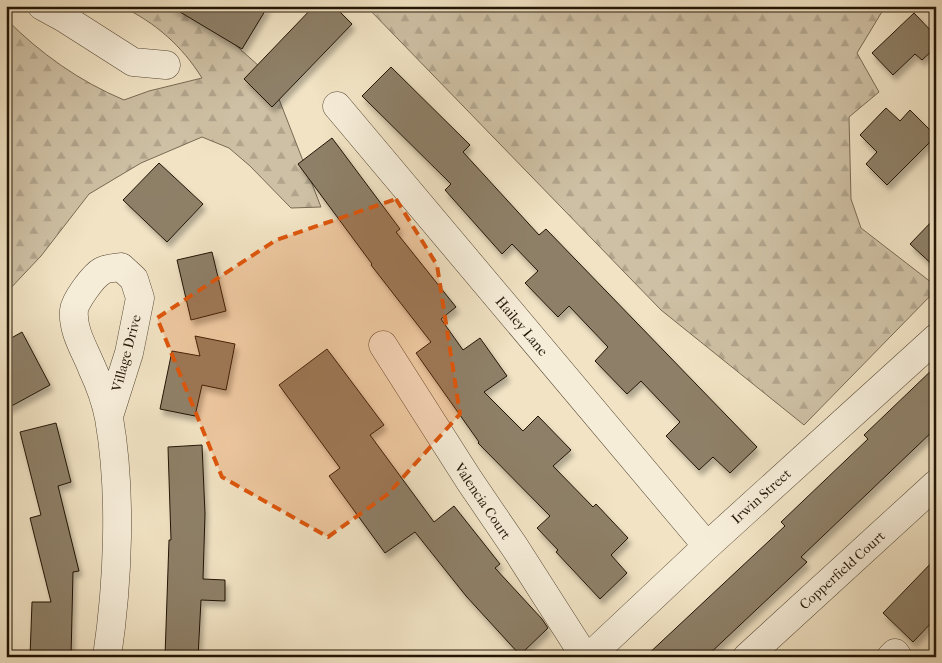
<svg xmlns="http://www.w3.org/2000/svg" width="942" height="663" font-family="'IM FELL French Canon',serif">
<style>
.forest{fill:url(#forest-firs);stroke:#786a54}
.building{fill:#8e8068;stroke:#221505;filter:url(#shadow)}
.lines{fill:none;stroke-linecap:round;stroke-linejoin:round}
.minor-casing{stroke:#564835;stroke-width:29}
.minor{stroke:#f6edd9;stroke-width:28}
.marked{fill:#de560c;fill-opacity:0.2;stroke:#de560c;stroke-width:4;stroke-dasharray:10 6;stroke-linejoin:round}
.labels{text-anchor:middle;stroke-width:5;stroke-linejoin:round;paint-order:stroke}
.street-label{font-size:14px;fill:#221505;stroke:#f6edd9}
</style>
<defs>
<pattern id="forest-firs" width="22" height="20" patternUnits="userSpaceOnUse" patternTransform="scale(1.25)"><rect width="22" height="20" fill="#cec0a4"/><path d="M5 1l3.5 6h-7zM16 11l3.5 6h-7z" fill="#b1a48c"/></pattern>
<filter id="shadow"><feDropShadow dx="3" dy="5.5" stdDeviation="2.5" flood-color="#0004"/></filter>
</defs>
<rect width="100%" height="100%" fill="#f1e3c4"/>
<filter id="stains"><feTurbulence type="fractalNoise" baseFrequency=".004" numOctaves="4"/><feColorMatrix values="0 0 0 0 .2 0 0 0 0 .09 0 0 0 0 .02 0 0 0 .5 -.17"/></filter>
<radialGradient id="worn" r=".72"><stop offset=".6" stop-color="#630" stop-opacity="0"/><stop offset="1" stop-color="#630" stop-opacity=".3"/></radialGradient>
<g class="forest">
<path d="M121,6H176L221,32L270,76L321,207L291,208L250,166L229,148L202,137L141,163L89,194L41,256L6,293V19C41,54 79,81 124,100L149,91L202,78C182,46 156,23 121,6Z"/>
<path d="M366,6H879L883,10L857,53L879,92L849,117L851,199L861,228L936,286V290L804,425L661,310Z"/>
</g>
<g class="building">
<path d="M170,6H268L242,49Z"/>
<path d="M314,6H334L352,24L272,107L244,79Z"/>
<path d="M914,13L936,36V47L922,60L915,54L893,75L872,53Z"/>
<path d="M391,67L470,145L463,152L539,235L546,229L757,447L730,473L713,457L699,470L666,436L680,422L641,381L627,394L595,361L608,347L569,306L558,317L525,283L538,271L512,244L502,254L445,190L451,184L362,96Z"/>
<path d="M886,108L900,121L910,110L936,136L887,185L866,164L877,152L860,135Z"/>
<path d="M332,138L400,229L396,232L456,307L441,319L463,350L480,338L507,376L484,392L523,431L538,416L571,450L553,466L593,507L596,504L628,538L611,555L627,573L600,599L556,552L558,550L537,528L550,516L478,443L479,442L416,353L431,342L371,265L372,264L298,164Z"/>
<path d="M159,163L203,204L167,242L123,200Z"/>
<path d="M936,217V268L910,244Z"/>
<path d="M212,252L226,311L191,320L177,260Z"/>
<path d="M22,332L50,385L6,409V341Z"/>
<path d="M195,336L235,344L226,390L202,385L195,416L160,409L172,351L200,356Z"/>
<path d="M327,349L384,425L370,435L434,522L454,506L500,564L495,568L542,619L548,628L520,655L466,596L415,532L385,553L329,476L340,468L279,385Z"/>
<path d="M936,366V428L801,557L807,562L706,657H645L785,526L781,522L868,439L864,435Z"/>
<path d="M56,423L71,482L58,486L79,571L73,572L71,657H30L32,602H51L30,518L41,515L20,432Z"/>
<path d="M202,445L205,514L203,579L225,580V601L201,600L198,657H165L169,540H171L168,447Z"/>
<path d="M936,558V618L913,642L883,613Z"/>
</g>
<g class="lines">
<defs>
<g id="minor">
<path d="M42,6L64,18L133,62L166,65"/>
<path d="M337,106L707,546"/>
<path d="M383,345L469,480L516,549L585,657"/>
<path d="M107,657C118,583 122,492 109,418C106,402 99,383 92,368C85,350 72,331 74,310C75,301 93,276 102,271C107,268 115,268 121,267L134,279L140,298L129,353L109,416"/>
<path d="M589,657L707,546L936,338"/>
<path d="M747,657L936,484"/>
<path d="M891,657L895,653L898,657"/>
</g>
</defs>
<use href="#minor" class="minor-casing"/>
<use href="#minor" class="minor"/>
</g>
<path class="marked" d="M396,199L437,265L460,414L388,494L328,537L222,477L157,318L276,240Z"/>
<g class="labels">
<g class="street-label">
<text transform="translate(522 326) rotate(50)" y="5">Hailey Lane</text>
<text transform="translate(126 353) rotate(-75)" y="5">Village Drive</text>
<text transform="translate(761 496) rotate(-42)" y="5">Irwin Street</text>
<text transform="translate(483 501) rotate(56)" y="5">Valencia Court</text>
<text transform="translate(842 570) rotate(-42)" y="5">Copperfield Court</text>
</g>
</g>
<rect width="942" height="663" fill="none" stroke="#f1e3c4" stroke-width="25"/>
<rect x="8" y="8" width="927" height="648" fill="none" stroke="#221505" stroke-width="2.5"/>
<rect x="12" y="12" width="917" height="638" fill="none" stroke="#221505"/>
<rect width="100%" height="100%" filter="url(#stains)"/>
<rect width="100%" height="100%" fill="url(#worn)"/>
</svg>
